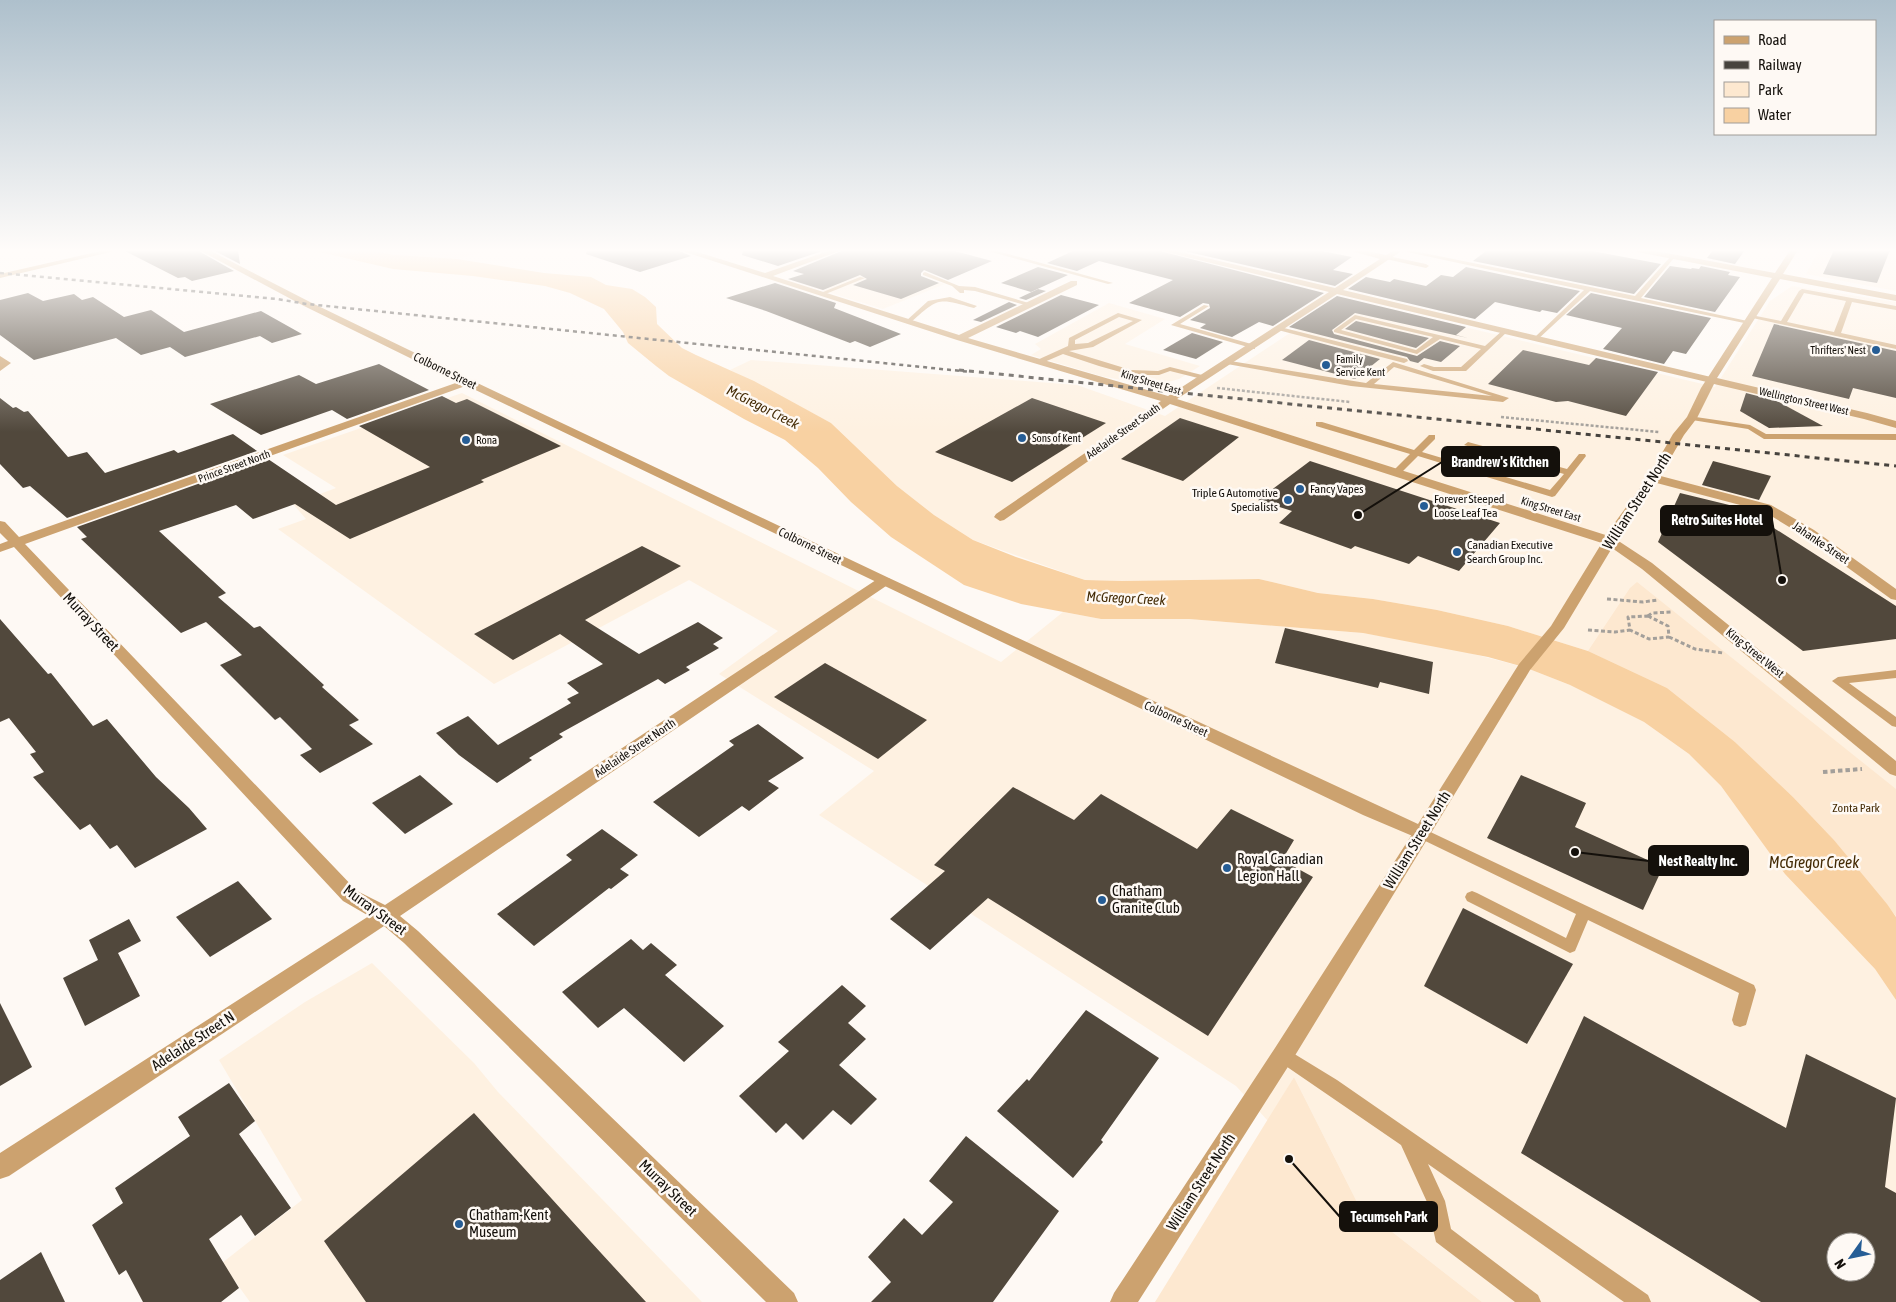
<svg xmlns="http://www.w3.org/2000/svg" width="1896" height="1302" font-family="'Asap Condensed',sans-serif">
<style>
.built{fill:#fef1e1;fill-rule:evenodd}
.green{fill:#fde8d0}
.water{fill:#f8d1a2}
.building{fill:#51483c;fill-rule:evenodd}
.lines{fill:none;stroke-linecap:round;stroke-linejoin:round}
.path-far2{stroke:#a39f9a;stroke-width:2.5;stroke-dasharray:3 2;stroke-linecap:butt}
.path-far1{stroke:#a39f9a;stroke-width:3;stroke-dasharray:4 2.5;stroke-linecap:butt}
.path{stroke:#a39f9a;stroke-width:4;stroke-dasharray:4.5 3;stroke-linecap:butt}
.service{fill:#cca26f;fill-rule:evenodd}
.minor{fill:#cca26f;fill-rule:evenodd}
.tertiary{fill:#cca26f;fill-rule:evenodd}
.rail-far1{stroke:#47433e;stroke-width:2.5;stroke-dasharray:4 4;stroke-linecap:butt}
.rail{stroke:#47433e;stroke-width:3;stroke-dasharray:5 5;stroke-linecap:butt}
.poi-dot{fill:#265d95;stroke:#fef9f4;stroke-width:2}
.labels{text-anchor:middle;stroke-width:5;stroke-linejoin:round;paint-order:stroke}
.far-poi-label{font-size:11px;fill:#14100b;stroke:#fef9f4;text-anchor:start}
.far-street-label{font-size:11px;fill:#14100b;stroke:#fef9f4}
.street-label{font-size:12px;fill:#14100b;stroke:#fef9f4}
.poi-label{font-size:12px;fill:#14100b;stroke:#fef9f4;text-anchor:start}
.park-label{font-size:12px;fill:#462d07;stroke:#fef9f4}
.water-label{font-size:14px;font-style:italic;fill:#432a04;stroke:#fef9f4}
.near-street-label{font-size:15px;fill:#14100b;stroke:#fef9f4}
.near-poi-label{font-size:15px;fill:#14100b;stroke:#fef9f4;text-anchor:start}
.near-water-label{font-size:16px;font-style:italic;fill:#432a04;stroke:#fef9f4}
.leader{fill:none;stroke:#14100b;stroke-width:2}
.callout-dot{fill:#14100b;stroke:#fef9f4;stroke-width:2}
.callout{fill:#14100b;stroke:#14100b;stroke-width:2}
.callout-label{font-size:14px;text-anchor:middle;font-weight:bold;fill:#fff}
</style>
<rect width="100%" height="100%" fill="#fef9f4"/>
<g class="built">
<path d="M370,250H490L457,259L418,258Z"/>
<path d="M1819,250H1873L1896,254V291L1806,274Z"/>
<path d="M866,263L945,284L883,309L805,285Z"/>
<path d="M1792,286L1896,302V917L1834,840L1793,797L1735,742L1588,651L1508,626L1437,610L1373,599L1318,593L1259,579L1122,581L1085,580L973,540L934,515L897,486L831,423L730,370L751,360L1077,385L1165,416L1338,301L1352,300L1715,387L1770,301Z"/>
<path d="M1109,303L1165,319L1125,344L1200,366L1179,379L1161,384L1126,381L1101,376L1031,355L1041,349L1035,344Z"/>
<path d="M462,393L1001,662L1063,612L1101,619H1189L1363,633L1446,647L1524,667L1570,685L1644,722L1689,754L1721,786L1761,840L1875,969L1896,1000V1302H1482L1359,1206L1294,1077L1268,1121L1236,1086L819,815L874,771L719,674L778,631L689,580L494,684L278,529L306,519L293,504L336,488L283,455ZM1836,1242H1866V1272H1836Z"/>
<path d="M372,963L474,1063L498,1092L702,1302H250L222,1263L302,1200L219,1060L305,1002Z"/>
</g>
<g class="green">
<path d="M1637,582L1896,789V916L1834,840L1793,797L1735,742L1667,688L1588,651L1630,588Z"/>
<path d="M1294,1077L1359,1206L1482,1302H1155Z"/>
</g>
<path class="water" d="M311,250H370L395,255L457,259L544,273L591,277L606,285L632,289L645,297L656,307L657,324L682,348L696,355L754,381L831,423L897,486L934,515L973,540L1016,557L1085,580L1122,581L1259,579L1318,593L1373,599L1437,610L1508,626L1588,651L1667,688L1735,742L1793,797L1834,840L1887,904L1896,917V1000L1875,969L1785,874L1721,786L1689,754L1644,722L1570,685L1524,667L1488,657L1363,633L1189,619H1101L1021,604L964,585L891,537L851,502L818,468L785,440L744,419L669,376L656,366L628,343L623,332L604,309L570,293L545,286L473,276L393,269Z"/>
<g class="building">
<path d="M123,250H197L234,271L192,281L185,277L178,278Z"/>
<path d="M213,250H238L240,264Z"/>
<path d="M587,250H677L691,256L640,272L586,254Z"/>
<path d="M743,250H825L778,266L742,255Z"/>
<path d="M844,250H951L992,261L948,280L924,270L921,273V276L939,283L901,299L853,285L867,279L860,275L823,290L788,279L804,274L793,271Z"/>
<path d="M1075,250H1156L1324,293L1273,326L1259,322L1232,337L1200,328L1206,324L1190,320L1210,308L1209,304L1203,303L1180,317L1129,303L1173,280L1099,261L1077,271L1047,263Z"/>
<path d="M1180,250H1317L1352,257L1333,270L1353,274L1335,286Z"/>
<path d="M1487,250H1587L1661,264L1634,294L1473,261Z"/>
<path d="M1713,250H1745L1735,264L1707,258Z"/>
<path d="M1834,250H1890L1877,283L1823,274Z"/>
<path d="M1670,266L1691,269L1692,268L1699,269L1701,266L1730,272L1728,275L1740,277L1715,312L1644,297Z"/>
<path d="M1038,267L1068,275L1031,292L1001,283Z"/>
<path d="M1466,267L1580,291L1557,313L1542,310L1540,312L1495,302L1475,319L1348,289L1366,277L1390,282L1394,279L1426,286L1441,275L1453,277Z"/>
<path d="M775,283L836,303L834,308L901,334L870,347L855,341L850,343L766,311L726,298Z"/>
<path d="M1038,289L1046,291L1026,300L1019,298Z"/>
<path d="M28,293L43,301L74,294L82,300L93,297L124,317L151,310L184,332L261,311L302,334L272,343L260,336L185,357L170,347L141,355L116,338L34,360L0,335V300Z"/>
<path d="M1591,293L1711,318L1686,354L1673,351L1664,364L1603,349L1622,328L1566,315Z"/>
<path d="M1061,295L1099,305L1038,337L1020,331L1016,333L996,327Z"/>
<path d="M1337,296L1466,327L1456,335L1468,338L1355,313L1332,330L1334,334L1417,356L1440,341L1460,346L1441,362L1424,358L1418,363L1410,361L1407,357L1289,327Z"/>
<path d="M1009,302L1017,305L981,322L973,320Z"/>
<path d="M1356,321L1429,338L1416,348L1345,329Z"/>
<path d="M1774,324L1896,351V398L1853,388L1849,399L1752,376Z"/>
<path d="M1192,333L1223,342L1196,359L1163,350Z"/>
<path d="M1309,340L1380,359L1355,379L1282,360Z"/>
<path d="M1523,350L1589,365L1596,358L1658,372L1626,416L1568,401L1556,402L1488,384Z"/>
<path d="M379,364L429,390L347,419L332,410L261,435L210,404L299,375L316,384Z"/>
<path d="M1746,393L1777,401L1823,426L1769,428L1740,411Z"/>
<path d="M442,396L456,403L467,399L561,446L481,480L484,482L350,539L295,504L253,519L236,505L159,531L226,593L218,597L254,628L260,626L324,685L322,687L359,720L349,725L373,744L320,773L300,755L312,749L280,717L275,720L220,665L242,655L206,622L181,633L81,539L87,537L77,527L268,459L336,505L430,467L359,426Z"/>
<path d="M0,398L13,408L16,407L24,412L28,411L68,457L87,452L105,473L174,450L178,453L233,434L257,451L67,518L30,486L23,488L0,464Z"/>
<path d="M1032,398L1106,423L1012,482L935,452Z"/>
<path d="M1180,418L1239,437L1183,481L1121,459Z"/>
<path d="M1310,461L1500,523L1459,571L1418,556L1409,564L1355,546L1351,549L1279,523L1292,511L1258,500Z"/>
<path d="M1713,461L1771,476L1759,500L1702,485Z"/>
<path d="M1680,493L1754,511L1752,514L1896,606V639L1803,651L1658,542Z"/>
<path d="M642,546L681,566L585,620L639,654L698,622L723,638L713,644L719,648L686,667L690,670L665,684L658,679L559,734L563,737L529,758L532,760L497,783L459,755L436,733L468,716L498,745L571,703L567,699L579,693L567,683L603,664L560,634L513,660L474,634Z"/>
<path d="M0,619L48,674L51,673L93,726L107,719L156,777L189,808L207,829L135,868L117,845L110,849L90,824L80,830L33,777L44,772L30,754L36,752L9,718L0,722Z"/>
<path d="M1285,628L1433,662L1429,694L1380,682L1378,688L1275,663Z"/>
<path d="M825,663L927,720L878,759L774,697Z"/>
<path d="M758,724L804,758L768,781L779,788L749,811L742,806L699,837L653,802L734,745L729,741Z"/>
<path d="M420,775L453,804L405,834L372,803Z"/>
<path d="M1521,775L1586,803L1575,827L1663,867L1643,910L1487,838Z"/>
<path d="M1013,787L1074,820L1101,794L1197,849L1231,809L1294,840L1282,860L1313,877L1208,1036L988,898L930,950L890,919L945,871L934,865Z"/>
<path d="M602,829L638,855L620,869L629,875L611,889L609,888L534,946L497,914L572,860L566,855Z"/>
<path d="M238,881L272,919L210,957L176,917Z"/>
<path d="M1463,908L1573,964L1527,1044L1424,986Z"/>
<path d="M129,919L141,941L118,953L140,996L85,1026L63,978L98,960L89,940Z"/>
<path d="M631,939L643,950L651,943L677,965L665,975L724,1026L684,1062L624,1008L598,1028L562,992Z"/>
<path d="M842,985L866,1006L848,1023L866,1039L839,1065L877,1099L851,1125L833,1110L803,1140L786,1123L776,1133L739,1096L789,1051L778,1042Z"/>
<path d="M0,1003L32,1067L0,1086Z"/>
<path d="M1086,1010L1159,1058L1101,1140L1103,1142L1073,1178L997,1111L1027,1079L1029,1081Z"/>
<path d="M1584,1016L1786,1128L1806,1054L1896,1098L1885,1187L1896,1193V1302H1761L1521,1153ZM1836,1242H1866V1272H1836Z"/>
<path d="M229,1083L255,1121L239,1134L291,1208L255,1236L241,1215L209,1239L239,1288L221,1302H143L126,1270L119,1275L92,1225L123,1203L115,1188L190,1136L178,1117Z"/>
<path d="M474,1113L590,1241L646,1302H366L324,1241Z"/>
<path d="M966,1136L1059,1211L993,1302H871L891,1282L868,1257L904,1218L922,1235L953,1202L929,1181Z"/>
<path d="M41,1252L65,1302H0V1280Z"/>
</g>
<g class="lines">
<g class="path-far2">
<path d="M1217,388L1350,402"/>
<path d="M1501,417L1659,432"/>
</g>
<g class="path-far1">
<path d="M1607,599L1643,602L1658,600"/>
<path d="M1648,616L1652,613L1672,612"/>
<path d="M1648,616L1668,626L1669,637L1649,639L1630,630L1628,617Z"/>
<path d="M1588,630L1615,632L1630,630"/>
<path d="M1669,637L1695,649L1723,653"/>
</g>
<path class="path" d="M1823,772L1862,769"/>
<g class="service">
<path d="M984,250H994L1113,283L1108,284Z"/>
<path d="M1398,250H1409L1635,296L1672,255L1675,257L1674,258L1641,298L1752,322L1749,324L1590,291L1537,340L1535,339V337L1584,290Z"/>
<path d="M1388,256L1426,264L1429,266L1426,268L1386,259V257Z"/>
<path d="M925,272L959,286L975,287L1032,304L1029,306L975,291L964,290V293H960L952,286L923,275V273Z"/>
<path d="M860,277L865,278L823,295L818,294Z"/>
<path d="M1802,289L1896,306V310L1852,302L1841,333L1896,345V349L1748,317L1751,315L1781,321L1799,291ZM1804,293L1846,301L1834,332L1787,322Z"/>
<path d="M950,297L977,306L974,308C938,298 939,297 911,322L906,321L928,301Z"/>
<path d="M1204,305L1209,306L1180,324L1255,345V349L1171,325Z"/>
<path d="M1118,313L1142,320L1093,347L1069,351L1131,370L1158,371L1170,367L1206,376V380L1170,371L1159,375H1131L1099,366L1063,354L1042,363L1035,361L1068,346L1069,338ZM1119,317L1133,321L1088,343L1075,344V340Z"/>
<path d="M1355,315L1485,346L1503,330L1508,331L1466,371H1433L1420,366L1424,364L1434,367H1461L1481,349L1440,339L1417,354L1334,332V330ZM1356,319L1433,337L1416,350L1341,330Z"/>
<path d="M1280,327L1407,359L1408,361L1404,363L1278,330V328Z"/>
<path d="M1224,360L1366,383L1393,362L1509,398L1503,402L1351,386L1227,364L1223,362ZM1394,367L1492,396L1374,384Z"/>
<path d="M1689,416L1750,425L1766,434H1896V440L1764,439L1748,429L1692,420H1689Z"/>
<path d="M1316,422H1322L1414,450L1429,435H1435V439L1422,452L1550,490L1564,474L1464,445L1468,442L1567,469L1579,454H1585L1586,456L1555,496L1552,497L1418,456L1399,475H1393V471L1410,454L1316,426Z"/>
<path d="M1896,670V678L1849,683L1896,717V727L1892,726L1832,681L1838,677Z"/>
<path d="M1422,828L1754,985L1756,990L1746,1025L1740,1027L1734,1025L1732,1020L1739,993L1588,920L1575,951L1570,953L1467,901L1465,897L1467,893L1472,891L1477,893L1566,938L1576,914L1417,837L1415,833L1417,829Z"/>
<path d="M1283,1047L1337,1080L1648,1295L1651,1302H1624L1428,1164L1445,1201L1451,1229L1538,1295L1541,1302H1515L1436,1242L1427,1202L1401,1145L1277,1060L1275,1055L1277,1050Z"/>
</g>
<g class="minor">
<path d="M105,250H119L0,278V274Z"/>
<path d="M679,250H691L765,273L831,250H842L773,276L959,335L1071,281H1077V285L968,338L1168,396L1329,292L1158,250H1172L1335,288L1380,259L1348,250H1363L1386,255L1394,250H1403L1343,290L1711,377L1716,380L1711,383L1337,294L1177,399L1615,538L1617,541L1615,544H1605L1170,404L1004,520L1000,521L994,517L996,514L1161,401L957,340Z"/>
<path d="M0,356L11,363L0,371Z"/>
<path d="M467,379L471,380V384L25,544L357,891L385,905L879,578H889L891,581L889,584L400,916L418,931L794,1293L798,1302H766L404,943L384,926L9,1176L0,1179V1153L369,916L343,901L14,547L0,552V544L8,541L0,533V521L5,522L19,537Z"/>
<path d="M1653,474L1771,505L1814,530L1896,589V600L1891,599L1804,536L1763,511L1649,481L1647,478Z"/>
<path d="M1422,826L1428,828L1431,833L1428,838L1291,1062L1138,1302H1110L1114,1293L1275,1048L1416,828Z"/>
</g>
<path class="tertiary" d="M199,250H209L310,302L471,380L889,578L1418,824L1519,664L1551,626L1611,528L1648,477L1673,434L1687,417L1701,388L1772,278L1637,252L1633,250H1650L1775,273L1790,250H1798L1783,274L1896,295V301L1780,279L1717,378L1867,413L1896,421V428L1864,419L1714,384L1697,418L1684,435L1659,478L1617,540L1652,563L1896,761V776L1890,774L1642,569L1612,548L1564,628L1530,670L1428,838L1422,840L1363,815L463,384L304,306Z"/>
<path class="rail-far1" d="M0,273L277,299L307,304L971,372"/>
<path class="rail" d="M959,370L1896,466"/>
</g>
<linearGradient id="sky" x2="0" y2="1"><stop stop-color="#aec0cc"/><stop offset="0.58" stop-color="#fffcfa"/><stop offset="1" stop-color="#fffcfa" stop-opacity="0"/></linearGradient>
<rect width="1896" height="432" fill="url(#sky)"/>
<g class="poi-dot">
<circle cx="1876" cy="350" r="5"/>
<circle cx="1326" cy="365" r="5"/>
<circle cx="1022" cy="438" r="5"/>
<circle cx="466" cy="440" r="5"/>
<circle cx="1300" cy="489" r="5"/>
<circle cx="1288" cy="500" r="5"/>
<circle cx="1424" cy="506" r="5"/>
<circle cx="1457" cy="552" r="5"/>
<circle cx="1227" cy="868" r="5"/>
<circle cx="1102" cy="900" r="5"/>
<circle cx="459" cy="1224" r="5"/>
</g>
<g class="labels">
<g class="far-poi-label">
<text x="1866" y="354" text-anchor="end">Thrifters' Nest</text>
<text x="1336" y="363">Family<tspan x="1336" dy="13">Service Kent</tspan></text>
<text x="1032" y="442">Sons of Kent</text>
<text x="476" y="444">Rona</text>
</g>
<g class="far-street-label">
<text transform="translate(1151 382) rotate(17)" y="4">King Street East</text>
<text transform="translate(1804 401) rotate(13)" y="4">Wellington Street West</text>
<text transform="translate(1123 431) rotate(-35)" y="4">Adelaide Street South</text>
<text transform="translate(234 466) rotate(-20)" y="4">Prince Street North</text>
<text transform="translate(1551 509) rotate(17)" y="4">King Street East</text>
</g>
<g class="street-label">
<text transform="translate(445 371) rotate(26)" y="4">Colborne Street</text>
<text transform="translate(1821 543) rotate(34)" y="4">Jahanke Street</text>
<text transform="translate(810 546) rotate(26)" y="4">Colborne Street</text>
<text transform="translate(1755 653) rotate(39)" y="4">King Street West</text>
<text transform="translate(1176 719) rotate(25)" y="4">Colborne Street</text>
<text transform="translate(635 748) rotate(-34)" y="4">Adelaide Street North</text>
</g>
<g class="poi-label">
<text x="1310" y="493">Fancy Vapes</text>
<text x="1278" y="497" text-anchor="end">Triple G Automotive<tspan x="1278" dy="14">Specialists</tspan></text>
<text x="1434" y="503">Forever Steeped<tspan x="1434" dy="14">Loose Leaf Tea</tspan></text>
<text x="1467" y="549">Canadian Executive<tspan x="1467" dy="14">Search Group Inc.</tspan></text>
</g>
<g class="park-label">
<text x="1856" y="812">Zonta Park</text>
</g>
<g class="water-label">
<text transform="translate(763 407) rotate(27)" y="5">McGregor Creek</text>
<text transform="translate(1126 598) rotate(3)" y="5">McGregor Creek</text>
</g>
<g class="near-street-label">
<text transform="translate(1637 501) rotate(-57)" y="5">William Street North</text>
<text transform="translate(91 622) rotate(47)" y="5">Murray Street</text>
<text transform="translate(1417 840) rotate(-58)" y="5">William Street North</text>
<text transform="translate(375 910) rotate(36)" y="5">Murray Street</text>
<text transform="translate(193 1041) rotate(-33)" y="5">Adelaide Street N</text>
<text transform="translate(1201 1182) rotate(-57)" y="5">William Street North</text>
<text transform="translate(668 1188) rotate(44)" y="5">Murray Street</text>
</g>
<g class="near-poi-label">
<text x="1237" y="864">Royal Canadian<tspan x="1237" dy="17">Legion Hall</tspan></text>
<text x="1112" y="896">Chatham<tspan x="1112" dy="17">Granite Club</tspan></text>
<text x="469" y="1220">Chatham-Kent<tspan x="469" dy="17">Museum</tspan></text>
</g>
<g class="near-water-label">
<text x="1814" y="868">McGregor Creek</text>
</g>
</g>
<path class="leader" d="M1358 515L1442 462M1782 580L1772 520M1575 852L1649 861M1289 1159L1340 1217"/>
<g class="callout-dot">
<circle cx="1358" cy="515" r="5"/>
<circle cx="1782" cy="580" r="5"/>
<circle cx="1575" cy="852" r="5"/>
<circle cx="1289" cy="1159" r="5"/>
</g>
<g class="callout">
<rect x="1442" y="447" width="117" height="29" rx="5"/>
<rect x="1661" y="506" width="111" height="29" rx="5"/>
<rect x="1649" y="846" width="99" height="29" rx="5"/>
<rect x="1340" y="1202" width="97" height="29" rx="5"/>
</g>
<g class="callout-label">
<text x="1500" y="467">Brandrew's Kitchen</text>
<text x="1717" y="525">Retro Suites Hotel</text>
<text x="1698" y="866">Nest Realty Inc.</text>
<text x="1389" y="1222">Tecumseh Park</text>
</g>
<rect x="1714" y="20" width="162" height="115" fill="#fef9f4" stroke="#a09c97"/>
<rect x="1724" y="36" width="25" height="8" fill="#cca26f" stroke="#a09c97"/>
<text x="1758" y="45" font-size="15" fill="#14100b">Road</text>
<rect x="1724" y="61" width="25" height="8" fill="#47433e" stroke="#a09c97"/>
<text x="1758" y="70" font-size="15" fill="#14100b">Railway</text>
<rect x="1724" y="82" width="25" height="15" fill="#fde8d0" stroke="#a09c97"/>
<text x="1758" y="95" font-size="15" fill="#14100b">Park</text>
<rect x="1724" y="108" width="25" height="15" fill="#f8d1a2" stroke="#a09c97"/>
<text x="1758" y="120" font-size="15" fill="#14100b">Water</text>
<g transform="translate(1851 1257) rotate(237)"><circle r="24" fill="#fef9f4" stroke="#a09c97"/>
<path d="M0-4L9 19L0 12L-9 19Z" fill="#265d95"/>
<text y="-8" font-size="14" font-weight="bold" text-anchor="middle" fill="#14100b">N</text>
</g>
</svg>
